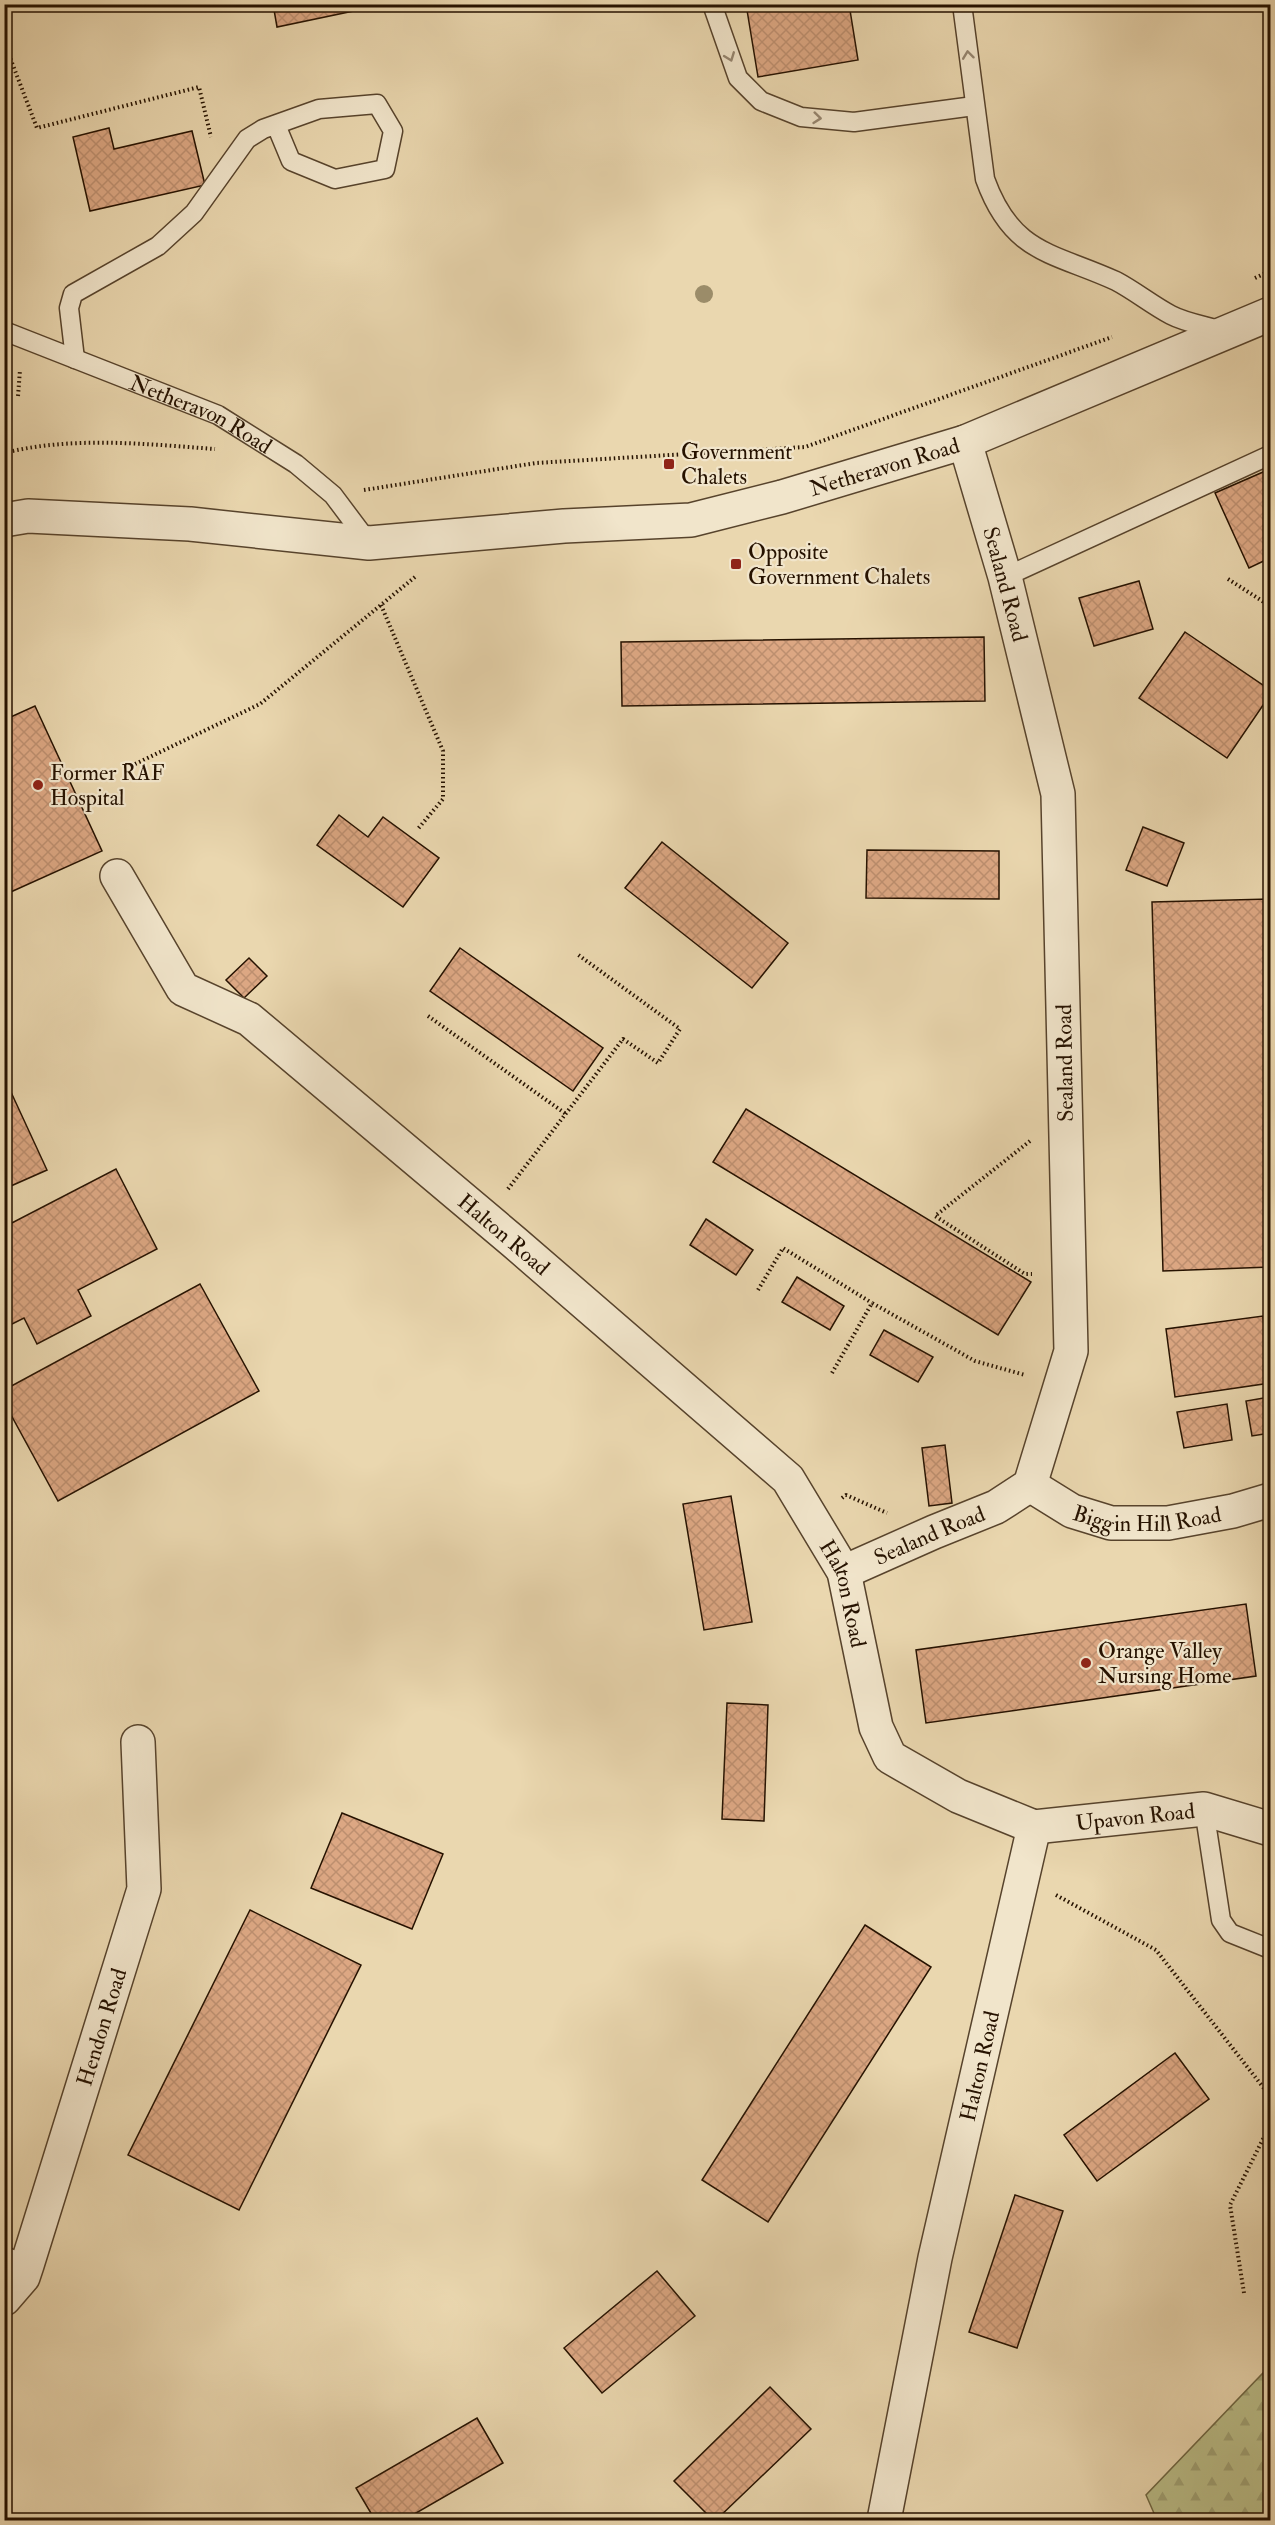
<svg xmlns="http://www.w3.org/2000/svg" width="1275" height="2525" font-family="'IM FELL Double Pica',serif">
<style>
.forest{fill:url(#forest-firs);stroke:#706844;stroke-width:1.5}
.building{fill:url(#building-cross-hatch);stroke:#261200;stroke-width:1.5}
.lines{fill:none;stroke-linecap:round;stroke-linejoin:round}
.lane-casing{stroke:#57432c;stroke-width:21}
.street-casing{stroke:#57432c;stroke-width:36}
.path{stroke:#261200;stroke-width:4;stroke-dasharray:1.5 3;stroke-linecap:butt}
.lane{stroke:#f1e5cb;stroke-width:18}
.street{stroke:#f1e5cb;stroke-width:33}
.tree{fill:#9b8c69}
.oneway{stroke:#968670}
.poi-dot{fill:#8f2418;stroke:#f1e5cb;stroke-width:2}
.labels{text-anchor:middle;stroke-width:4.5;stroke-linejoin:round;paint-order:stroke}
.street-label{font-size:22px;fill:#261200;stroke:#f1e5cb}
.poi-label{font-size:22px;fill:#261200;stroke:#f1e5cb;text-anchor:start}
</style>
<defs>
<pattern id="forest-firs" width="22" height="20" patternUnits="userSpaceOnUse" patternTransform="scale(1.5)"><rect width="22" height="20" fill="#babd88"/><path d="M5 1l3.5 6h-7zM16 11l3.5 6h-7z" fill="#a0a174"/></pattern>
<pattern id="building-cross-hatch" width="8" height="8" patternUnits="userSpaceOnUse" patternTransform="scale(1.5)"><rect width="8" height="8" fill="#dca783"/><path d="M0 0l8 8M0 8l8-8" fill="none" stroke="#bd8f6f"/></pattern>
</defs>
<rect width="100%" height="100%" fill="#ead7af"/>
<filter id="stains"><feTurbulence type="fractalNoise" baseFrequency=".00333" numOctaves="4"/><feColorMatrix values="0 0 0 0 .2 0 0 0 0 .09 0 0 0 0 .02 0 0 0 .5 -.17"/></filter>
<radialGradient id="worn" r=".72"><stop offset=".6" stop-color="#630" stop-opacity="0"/><stop offset="1" stop-color="#630" stop-opacity=".3"/></radialGradient>
<path class="forest" d="M1270,2370V2520H1157L1146,2495L1263,2373Z"/>
<g class="building">
<path d="M273,4H387L277,27Z"/>
<path d="M746,4H849L858,60L758,77Z"/>
<path d="M109,128L114,149L192,131L205,185L90,211L73,137Z"/>
<path d="M1270,469V558L1249,568L1215,493Z"/>
<path d="M1139,581L1153,629L1094,646L1079,598Z"/>
<path d="M1185,632L1270,690V695L1227,758L1139,698Z"/>
<path d="M984,637L985,701L622,706L621,642Z"/>
<path d="M35,706L102,851L4,895V720Z"/>
<path d="M339,815L368,837L383,817L439,858L403,907L317,845Z"/>
<path d="M1143,827L1184,843L1167,886L1126,870Z"/>
<path d="M662,842L788,943L752,988L625,888Z"/>
<path d="M867,850L999,851V899L866,898Z"/>
<path d="M1270,899V1267L1163,1271L1152,902Z"/>
<path d="M460,948L603,1048L573,1091L430,991Z"/>
<path d="M249,958L267,976L244,998L226,980Z"/>
<path d="M4,1077L47,1170L4,1189Z"/>
<path d="M746,1109L1031,1282L998,1335L713,1162Z"/>
<path d="M116,1169L157,1249L78,1290L91,1316L37,1344L24,1318L4,1328V1227Z"/>
<path d="M706,1219L753,1250L736,1275L690,1245Z"/>
<path d="M797,1277L844,1306L830,1330L782,1302Z"/>
<path d="M200,1284L259,1391L58,1501L4,1402V1390Z"/>
<path d="M1263,1316L1270,1383L1175,1397L1166,1329Z"/>
<path d="M884,1330L933,1357L918,1382L870,1355Z"/>
<path d="M1270,1397V1433L1252,1436L1246,1401Z"/>
<path d="M1227,1404L1232,1440L1184,1448L1177,1412Z"/>
<path d="M945,1445L952,1503L929,1506L922,1448Z"/>
<path d="M731,1496L752,1622L704,1630L683,1504Z"/>
<path d="M1246,1604L1256,1676L926,1723L916,1650Z"/>
<path d="M727,1703L768,1705L764,1821L722,1819Z"/>
<path d="M342,1813L443,1854L412,1929L311,1888Z"/>
<path d="M250,1910L361,1965L239,2210L128,2155Z"/>
<path d="M865,1925L931,1967L768,2222L702,2180Z"/>
<path d="M1175,2053L1209,2099L1097,2181L1064,2135Z"/>
<path d="M1015,2195L1063,2211L1017,2348L969,2332Z"/>
<path d="M657,2271L695,2316L602,2393L564,2348Z"/>
<path d="M770,2387L811,2429L716,2520H713L674,2481Z"/>
<path d="M477,2418L503,2463L404,2520H375L356,2488Z"/>
</g>
<g class="lines">
<defs>
<g id="lane">
<path d="M712,4L738,78L761,101L801,117L854,122L974,106"/>
<path d="M962,4L985,179C1012,254 1052,252 1116,281C1135,291 1152,305 1171,315C1186,323 1207,326 1223,331"/>
<path id="s1" d="M4,331L218,415L296,464L333,495L369,543"/>
<path d="M75,359L69,308L73,294L158,246L194,213L247,139L263,129L319,109L377,104L393,131L385,169L335,179L291,161L276,125"/>
<path d="M1005,577L1270,455"/>
<path d="M1204,1809L1221,1920L1230,1933L1270,1949"/>
<path d="M4,2256L27,2265"/>
</g>
<g id="street">
<path id="s2" d="M4,520L28,516L190,524L369,543L564,526L691,520L782,497L965,442L1270,314"/>
<path id="s3" d="M117,876L183,989L249,1019L514,1242L788,1479L844,1572L876,1727L890,1757L958,1796L1034,1827L1204,1809L1270,1829"/>
<path id="s4" d="M1030,1485L1072,1511L1111,1523H1168L1233,1511L1270,1500"/>
<path id="s5" d="M844,1572L934,1532L996,1507L1030,1485L1071,1351L1058,794L1005,577L965,442"/>
<path id="s6" d="M4,2299L23,2277L27,2265L144,1889L138,1742"/>
<path id="s7" d="M884,2520L935,2258L1034,1827"/>
</g>
</defs>
<use href="#lane" class="lane-casing"/>
<use href="#street" class="street-casing"/>
<g class="path">
<path d="M4,42L37,128L199,87L211,137"/>
<path d="M1255,278L1270,271"/>
<path d="M18,396L20,370"/>
<path d="M4,453C72,436 146,444 215,449"/>
<path d="M364,490L536,463L805,447L1112,337"/>
<path d="M1228,579L1270,606"/>
<path d="M381,605L443,751V799L417,830"/>
<path d="M131,766L260,704L415,577"/>
<path d="M428,1016L566,1114"/>
<path d="M1030,1141L935,1216L1025,1274H1032"/>
<path d="M508,1189L623,1039L658,1063L680,1029L577,954"/>
<path d="M758,1290L783,1248L872,1303"/>
<path d="M832,1373L872,1303L975,1361L1025,1375"/>
<path d="M842,1498L846,1495L887,1513"/>
<path d="M1056,1895L1156,1950L1270,2096"/>
<path d="M1244,2293L1230,2205L1270,2125"/>
</g>
<use href="#lane" class="lane"/>
<use href="#street" class="street"/>
</g>
<circle class="tree" cx="704" cy="294" r="9"/>
<defs><path id="oneway-chevron" d="M-2-3.5L2.5 0L-2 3.5" fill="none" stroke-width="1.6" stroke-linecap="round" stroke-linejoin="round" transform="scale(1.5)"/></defs>
<g class="oneway">
<use href="#oneway-chevron" transform="translate(968 55) rotate(-97)"/>
<use href="#oneway-chevron" transform="translate(730 57) rotate(69)"/>
<use href="#oneway-chevron" transform="translate(817 118) rotate(6)"/>
</g>
<g class="poi-dot">
<rect x="663" y="458" width="12" height="12" rx="3"/>
<rect x="730" y="558" width="12" height="12" rx="3"/>
<circle cx="38" cy="785" r="6"/>
<circle cx="1086" cy="1663" r="6"/>
</g>
<g class="labels">
<g class="street-label">
<text dy="8" stroke="none"><textPath href="#s1" startOffset="214">Netheravon Road</textPath></text>
<text dy="8" stroke="none"><textPath href="#s2" startOffset="890">Netheravon Road</textPath></text>
<text transform="translate(1006 584) rotate(75)" y="8">Sealand Road</text>
<text transform="translate(1064 1063) rotate(-91)" y="8">Sealand Road</text>
<text dy="8" stroke="none"><textPath href="#s3" startOffset="537">Halton Road</textPath></text>
<text dy="8" stroke="none"><textPath href="#s4" startOffset="126">Biggin Hill Road</textPath></text>
<text dy="8" stroke="none"><textPath href="#s5" startOffset="93">Sealand Road</textPath></text>
<text dy="8" stroke="none"><textPath href="#s3" startOffset="1041">Halton Road</textPath></text>
<text dy="8" stroke="none"><textPath href="#s3" startOffset="1474">Upavon Road</textPath></text>
<text dy="8" stroke="none"><textPath href="#s6" startOffset="291">Hendon Road</textPath></text>
<text dy="8" stroke="none"><textPath href="#s7" startOffset="464">Halton Road</textPath></text>
</g>
<g class="poi-label">
<text x="681" y="459">Government<tspan x="681" dy="25">Chalets</tspan></text>
<text x="748" y="559">Opposite<tspan x="748" dy="25">Government Chalets</tspan></text>
<text x="50" y="780">Former RAF<tspan x="50" dy="25">Hospital</tspan></text>
<text x="1098" y="1658">Orange Valley<tspan x="1098" dy="25">Nursing Home</tspan></text>
</g>
</g>
<rect width="1275" height="2525" fill="none" stroke="#ead7af" stroke-width="24"/>
<rect x="6" y="6" width="1263" height="2513" fill="none" stroke="#261200" stroke-width="3"/>
<rect x="12" y="12" width="1251" height="2501" fill="none" stroke="#261200" stroke-width="1.5"/>
<rect width="100%" height="100%" filter="url(#stains)"/>
<rect width="100%" height="100%" fill="url(#worn)"/>
</svg>
